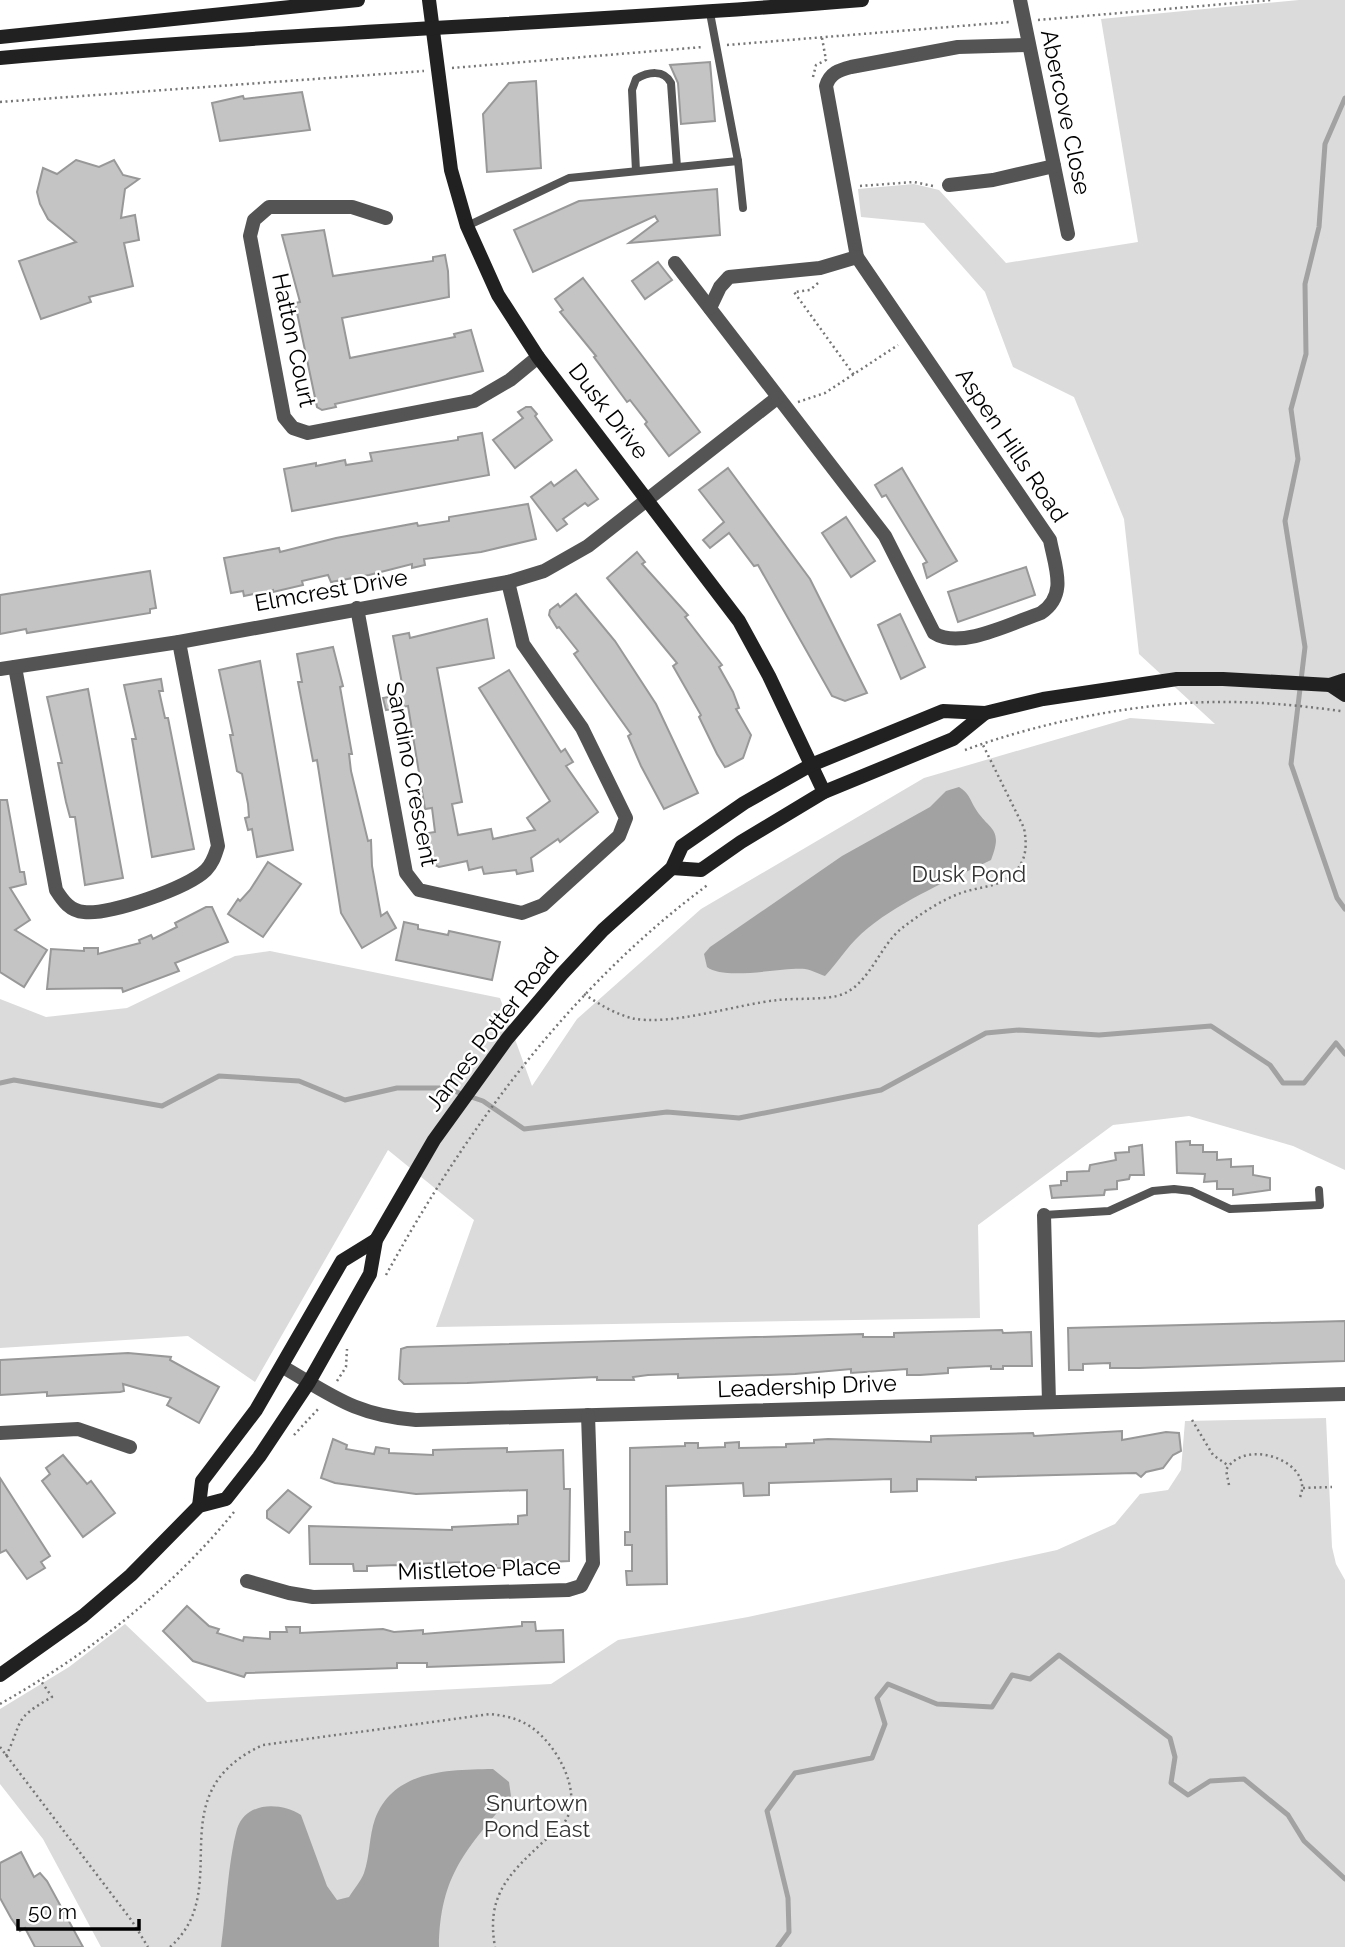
<svg xmlns="http://www.w3.org/2000/svg" width="1345" height="1947" font-family="Raleway,sans-serif">
<style>
.green{fill:#dbdbdb}
.water{fill:#a2a2a2}
.lines{fill:none;stroke-linecap:round;stroke-linejoin:round}
.stream{stroke:#a2a2a2;stroke-width:5}
.building{fill:#c4c4c4;stroke:#989898;stroke-width:2}
.path{stroke:#767676;stroke-width:2.5;stroke-dasharray:2 3.5;stroke-linecap:butt}
.lane{stroke:#545454;stroke-width:8}
.street{stroke:#545454;stroke-width:14}
.secondary{stroke:#212121;stroke-width:14}
.labels{text-anchor:middle;stroke-width:5;stroke-linejoin:round;paint-order:stroke}
.street-label{font-size:23px;fill:#000;stroke:#fff}
.park-label{font-size:23px;fill:#323232;stroke:#fff}
</style>
<rect width="100%" height="100%" fill="#fff"/>
<g class="green">
<path d="M1299,0H1345V1170L1293,1146L1189,1116L1113,1125L978,1225L980,1318L436,1327L474,1220L388,1150L255,1382L188,1336L0,1348V999L46,1017L127,1008L235,956L270,951L500,998L532,1086L577,1019L701,909L924,778L1130,718L1215,724L1139,654L1124,519L1074,397L1013,367L985,292L924,223L861,217L858,189L914,184L939,190L1006,263L1138,242L1101,19Z"/>
<path d="M1326,1418L1332,1547L1336,1564L1345,1580V1947H101L43,1839L0,1784V1709L69,1667L125,1624L207,1702L551,1684L618,1640L748,1617L1057,1550L1115,1524L1140,1494L1168,1490L1181,1470L1185,1421Z"/>
</g>
<g class="water">
<path d="M959,787C969,793 969,798 975,808C989,831 1004,827 991,860C950,880 904,899 868,928C850,942 840,960 825,976C819,974 812,970 805,969C782,967 725,981 707,967L704,954L710,947L842,856L930,807L946,791Z"/>
<path d="M493,1769L509,1782L511,1796C467,1849 440,1874 439,1947H221C226,1912 228,1862 237,1829C246,1801 281,1802 301,1815L327,1886L337,1900L349,1897C354,1889 361,1881 364,1873C370,1856 369,1836 375,1819C394,1769 449,1770 493,1769Z"/>
</g>
<g class="lines">
<g class="stream">
<path d="M1345,98L1325,144L1319,227L1305,284L1306,354L1291,409L1298,459L1285,521L1305,647L1291,764L1337,898L1345,909"/>
<path d="M0,1083L14,1080L162,1106L219,1076L299,1081L345,1100L397,1088H445L483,1101L524,1129L667,1112L739,1118L881,1090L986,1033L1019,1030L1099,1035L1211,1026L1270,1065L1283,1083H1304L1336,1043L1345,1054"/>
<path d="M778,1947L789,1932L788,1898L767,1811L795,1773L872,1758L885,1724L877,1698L888,1684L937,1704L992,1707L1012,1675L1030,1679L1059,1655L1170,1738L1175,1757L1171,1783L1188,1795L1210,1781L1244,1779L1288,1815L1304,1841L1345,1879"/>
</g>
</g>
<g class="building">
<path d="M710,62L715,121L681,124L678,83L670,65Z"/>
<path d="M536,81L541,168L487,172L483,114L509,83Z"/>
<path d="M302,92L310,130L220,141L212,103L243,96L244,99Z"/>
<path d="M76,160L99,167L114,160L123,175L139,179L125,189L121,218L135,215L139,240L124,243L133,286L89,297L91,302L41,319L19,261L76,242L48,219L40,204L37,192L43,168L57,174Z"/>
<path d="M717,189L720,235L629,243L658,221L655,216L533,272L514,230L579,201Z"/>
<path d="M324,230L333,276L433,261V257L445,255L448,271L449,297L342,318L350,358L455,337L454,334L471,330L483,371L335,404L336,407L322,410L317,407L295,303L300,302L282,235Z"/>
<path d="M658,262L672,280L645,299L632,281Z"/>
<path d="M583,278L700,432L669,456L645,424L647,422L630,400L627,402L594,357L596,356L560,312L563,310L555,299Z"/>
<path d="M526,407H531L537,414L535,416L552,440L515,468L493,440L523,418L518,412Z"/>
<path d="M482,433L489,475L292,511L284,469L316,463V466L345,460L346,465L372,461L370,453L458,440V437Z"/>
<path d="M728,468L810,579L867,693L845,701L832,696L758,565L754,566L729,533L710,548L703,540L724,522L699,490Z"/>
<path d="M902,468L957,561L927,578L923,564L927,562L886,495L882,497L875,485Z"/>
<path d="M576,470L598,499L588,506L585,503L563,519L567,524L557,531L531,497L551,482L554,486Z"/>
<path d="M528,504L536,539L481,552L424,559L425,565L412,568V564L369,575L331,582L328,575L302,581L303,585L273,592V590L244,596L243,591L231,593L224,558L279,548L280,552L336,538L417,523L418,526L449,521V517Z"/>
<path d="M846,517L875,561L851,577L822,533Z"/>
<path d="M637,552L645,562L642,564L688,615L685,617L722,665L719,667L733,692L739,708L736,709L751,735L743,758L728,766L725,767L717,754L699,717L701,715L673,666L677,663L607,578Z"/>
<path d="M1026,567L1035,595L958,622L948,592Z"/>
<path d="M150,571L156,608L150,609V613L27,633L26,629L0,634V595Z"/>
<path d="M576,594L615,641L656,704L698,793L664,809L641,766L628,736L631,734L574,654L578,651L559,627L557,628L549,615L550,610L558,604L560,607Z"/>
<path d="M900,614L925,667L901,679L878,625Z"/>
<path d="M487,619L494,658L437,668L462,802L452,804L458,835L491,829L493,839L535,830L527,818L550,801L479,688L509,670L561,752L565,749L573,762L566,766L598,812L560,842L558,839L531,858L533,871L517,874L516,870L484,874L482,867L469,870L467,861L439,867L433,864L429,853L428,833L435,832L432,808L425,809L408,706L386,710L383,698L404,694L393,636L409,633L410,638Z"/>
<path d="M333,647L343,686L340,687L352,754H349L351,771L368,841L371,840L372,866L381,916L387,912L396,928L362,948L341,913L317,760L313,761L298,682H302L297,654Z"/>
<path d="M260,661L293,850L257,857L252,829L248,830L245,818L249,817L248,804L242,774L237,771L230,735H233L219,670Z"/>
<path d="M161,679L163,691H159L165,718H168L194,849L152,857L132,739H136L124,685Z"/>
<path d="M88,689L123,878L85,885L75,817H70L66,802L58,763H62L47,697Z"/>
<path d="M0,800H7L20,872H24L26,884L10,888L30,920L15,930L47,950L24,987L0,972Z"/>
<path d="M268,862L301,884L263,937L228,914L238,899L240,901L250,890Z"/>
<path d="M206,907H212L228,942L175,963L179,971L123,992L122,988L47,989L51,949L84,951V948H98V954L140,943L139,940L151,935L153,939L177,927L175,923Z"/>
<path d="M404,922L418,925V929L448,935L449,931L500,942L492,980L396,960Z"/>
<path d="M1190,1141V1145H1203V1152H1217V1160L1231,1159V1167L1253,1166V1175L1270,1178V1190L1233,1195V1189H1217V1181L1204,1182L1205,1174L1177,1173L1176,1142Z"/>
<path d="M1142,1145L1144,1175H1130L1129,1179L1117,1181V1189L1105,1190L1104,1195L1052,1198L1050,1186L1061,1185V1181H1067V1172L1089,1171L1090,1165L1116,1160L1115,1153L1129,1152V1147Z"/>
<path d="M1345,1321V1361L1139,1368H1110V1363L1083,1364V1370H1069L1068,1328Z"/>
<path d="M1002,1330L1003,1333L1031,1332L1032,1366H1003V1369H991V1366L948,1368V1373L920,1375H907V1369L851,1373V1369L795,1374L678,1378V1374L648,1375L633,1377L634,1380H597V1377L467,1383L404,1384L399,1379L401,1349L407,1347L863,1334V1337H894V1333Z"/>
<path d="M128,1353L171,1357L170,1360L219,1387L199,1423L167,1405L171,1398L123,1384L124,1391L120,1392L47,1396V1392L0,1395V1360Z"/>
<path d="M1122,1431V1440L1166,1432L1179,1433L1181,1451L1173,1455L1163,1468L1146,1472L1141,1477L1136,1473L976,1477V1480L917,1479V1491L891,1492V1479L769,1483V1495L744,1496L743,1483L666,1486L667,1584L627,1585L626,1571H632V1545H625V1532H630V1448L685,1446V1443H698V1448L725,1447V1443L739,1442V1448L786,1447V1444L814,1443V1440L828,1439L931,1442V1436L1033,1433L1034,1436Z"/>
<path d="M333,1439L347,1445L346,1449L374,1454L376,1447L389,1449V1453L433,1455V1450L463,1449L507,1448V1452L563,1450L564,1489H570L569,1561L510,1564V1568H496V1565L466,1567V1562L411,1564V1570L399,1571V1565L367,1566V1571H354L353,1564H310L309,1526L452,1530V1527L518,1524V1516L527,1515V1490L416,1494L335,1483L321,1478Z"/>
<path d="M63,1455L87,1484L91,1481L115,1513L83,1537L42,1481L50,1474L46,1468Z"/>
<path d="M0,1478L50,1556L41,1562L45,1568L27,1579L6,1550L0,1553Z"/>
<path d="M288,1490L311,1507L289,1533L267,1518V1511Z"/>
<path d="M187,1606L209,1626L219,1629L217,1633L243,1641L244,1637L270,1639V1632H287L286,1627H300V1633L383,1629L394,1632L423,1630V1634L522,1626V1622H535L536,1631L563,1630L564,1662L427,1667V1663H397V1668L246,1673L244,1677L193,1661L163,1631Z"/>
<path d="M21,1852L34,1877L40,1873L47,1881L83,1947H35L25,1928L20,1931L11,1918L0,1898V1863Z"/>
</g>
<g class="lines">
<g class="path">
<path d="M1038,20L1271,0"/>
<path d="M727,45L1010,22"/>
<path d="M452,68L703,47"/>
<path d="M813,77L816,65L826,60L822,38"/>
<path d="M0,102L424,71"/>
<path d="M860,186L914,182L933,186"/>
<path d="M818,283L810,290L794,292L854,375"/>
<path d="M798,402L825,393L898,345"/>
<path d="M965,750C1044,721 1144,701 1228,702C1266,702 1303,706 1341,711"/>
<path d="M584,994C599,1004 613,1013 631,1018C669,1027 738,1004 778,1000C797,998 819,1000 837,996C869,988 878,947 902,928C919,915 941,900 961,893C980,886 1000,888 1015,872C1027,859 1027,844 1024,828L982,743"/>
<path d="M386,1275C467,1127 572,985 709,884"/>
<path d="M337,1381L346,1367L347,1349"/>
<path d="M1192,1420L1213,1455L1229,1466"/>
<path d="M294,1435L320,1407"/>
<path d="M1229,1485L1226,1470C1246,1435 1318,1464 1299,1499"/>
<path d="M1303,1488L1332,1487"/>
<path d="M0,1704C88,1654 170,1591 234,1512"/>
<path d="M0,1747L132,1921L148,1947"/>
<path d="M6,1756C24,1719 12,1720 52,1697L41,1681"/>
<path d="M170,1947C237,1888 155,1794 263,1745L491,1714C505,1716 518,1718 531,1727C556,1744 583,1791 566,1820C561,1828 550,1836 543,1842C508,1875 486,1896 495,1947"/>
</g>
<g class="lane">
<path d="M738,161L743,208"/>
<path d="M636,171L632,90L636,79C648,72 664,69 671,83L677,167"/>
<path d="M467,226L569,178L738,161L710,13"/>
<path d="M1044,1215L1109,1211L1153,1191L1174,1189L1191,1191L1230,1209L1320,1205L1319,1190"/>
</g>
<g class="street">
<path d="M1020,0L1068,234"/>
<path d="M949,185L993,180L1054,166"/>
<path d="M386,218L352,207H269L254,220L250,236L284,417L293,428L308,433L474,401L510,380L538,357"/>
<path d="M675,263L885,536L934,633C960,650 1012,623 1041,613C1068,595 1055,567 1050,540L857,257L826,86C830,73 839,70 851,67L958,47L1028,45"/>
<path d="M710,308L720,287L729,277L820,268L857,257"/>
<path d="M357,608L406,873L419,890L522,913L543,905L619,836L626,818L582,728L523,644L508,582"/>
<path d="M15,667L56,890C63,901 70,911 84,912C110,915 188,888 206,870C213,863 215,855 218,846L179,642"/>
<path d="M0,669L179,642L508,582L544,571L588,546L777,398"/>
<path d="M1044,1215L1049,1402"/>
<path d="M283,1367C333,1396 355,1415 416,1420L1345,1394"/>
<path d="M0,1433L78,1429L130,1447"/>
<path d="M247,1581L289,1593L313,1597L568,1590L581,1586L593,1563L588,1415"/>
</g>
<g class="secondary">
<path d="M429,0L451,170L467,226L498,295L538,357L739,621L769,676L824,792"/>
<path d="M0,37L358,0"/>
<path d="M0,58C287,32 575,24 862,0"/>
<path d="M1330,685L1345,695"/>
<path d="M672,868L701,870L741,842L824,792L953,739L985,713"/>
<path d="M199,1506L202,1481L256,1410L342,1261L376,1240"/>
<path d="M0,1675L83,1616L131,1575L199,1506L226,1499L259,1457L309,1382L370,1274L376,1240L434,1140L507,1039L562,974L603,930L672,868L682,846L744,803L811,765L943,711L985,713L1043,699L1177,679H1223L1330,685L1345,680"/>
</g>
</g>
<g class="labels">
<g class="street-label">
<text transform="translate(1066 112) rotate(78)" y="8">Abercove Close</text>
<text transform="translate(294 340) rotate(78)" y="8">Hatton Court</text>
<text transform="translate(609 411) rotate(52)" y="8">Dusk Drive</text>
<text transform="translate(1012 445) rotate(56)" y="8">Aspen Hills Road</text>
<text transform="translate(331 590) rotate(-10)" y="8">Elmcrest Drive</text>
<text transform="translate(412 774) rotate(79)" y="8">Sandino Crescent</text>
<text transform="translate(492 1029) rotate(-52)" y="8">James Potter Road</text>
<text transform="translate(807 1386) rotate(-2)" y="8">Leadership Drive</text>
<text transform="translate(479 1569) rotate(-2)" y="8">Mistletoe Place</text>
</g>
<g class="park-label">
<text x="969" y="882">Dusk Pond</text>
<text x="537" y="1811">Snurtown<tspan x="537" dy="26">Pond East</tspan></text>
</g>
</g>
<path d="M18 1919v10h121v-10" fill="none" stroke="#000000" stroke-width="3.5"/>
<text x="28" y="1919" font-size="21" fill="#000000" stroke="#ffffff" stroke-width="5" paint-order="stroke">50 m</text>
</svg>
